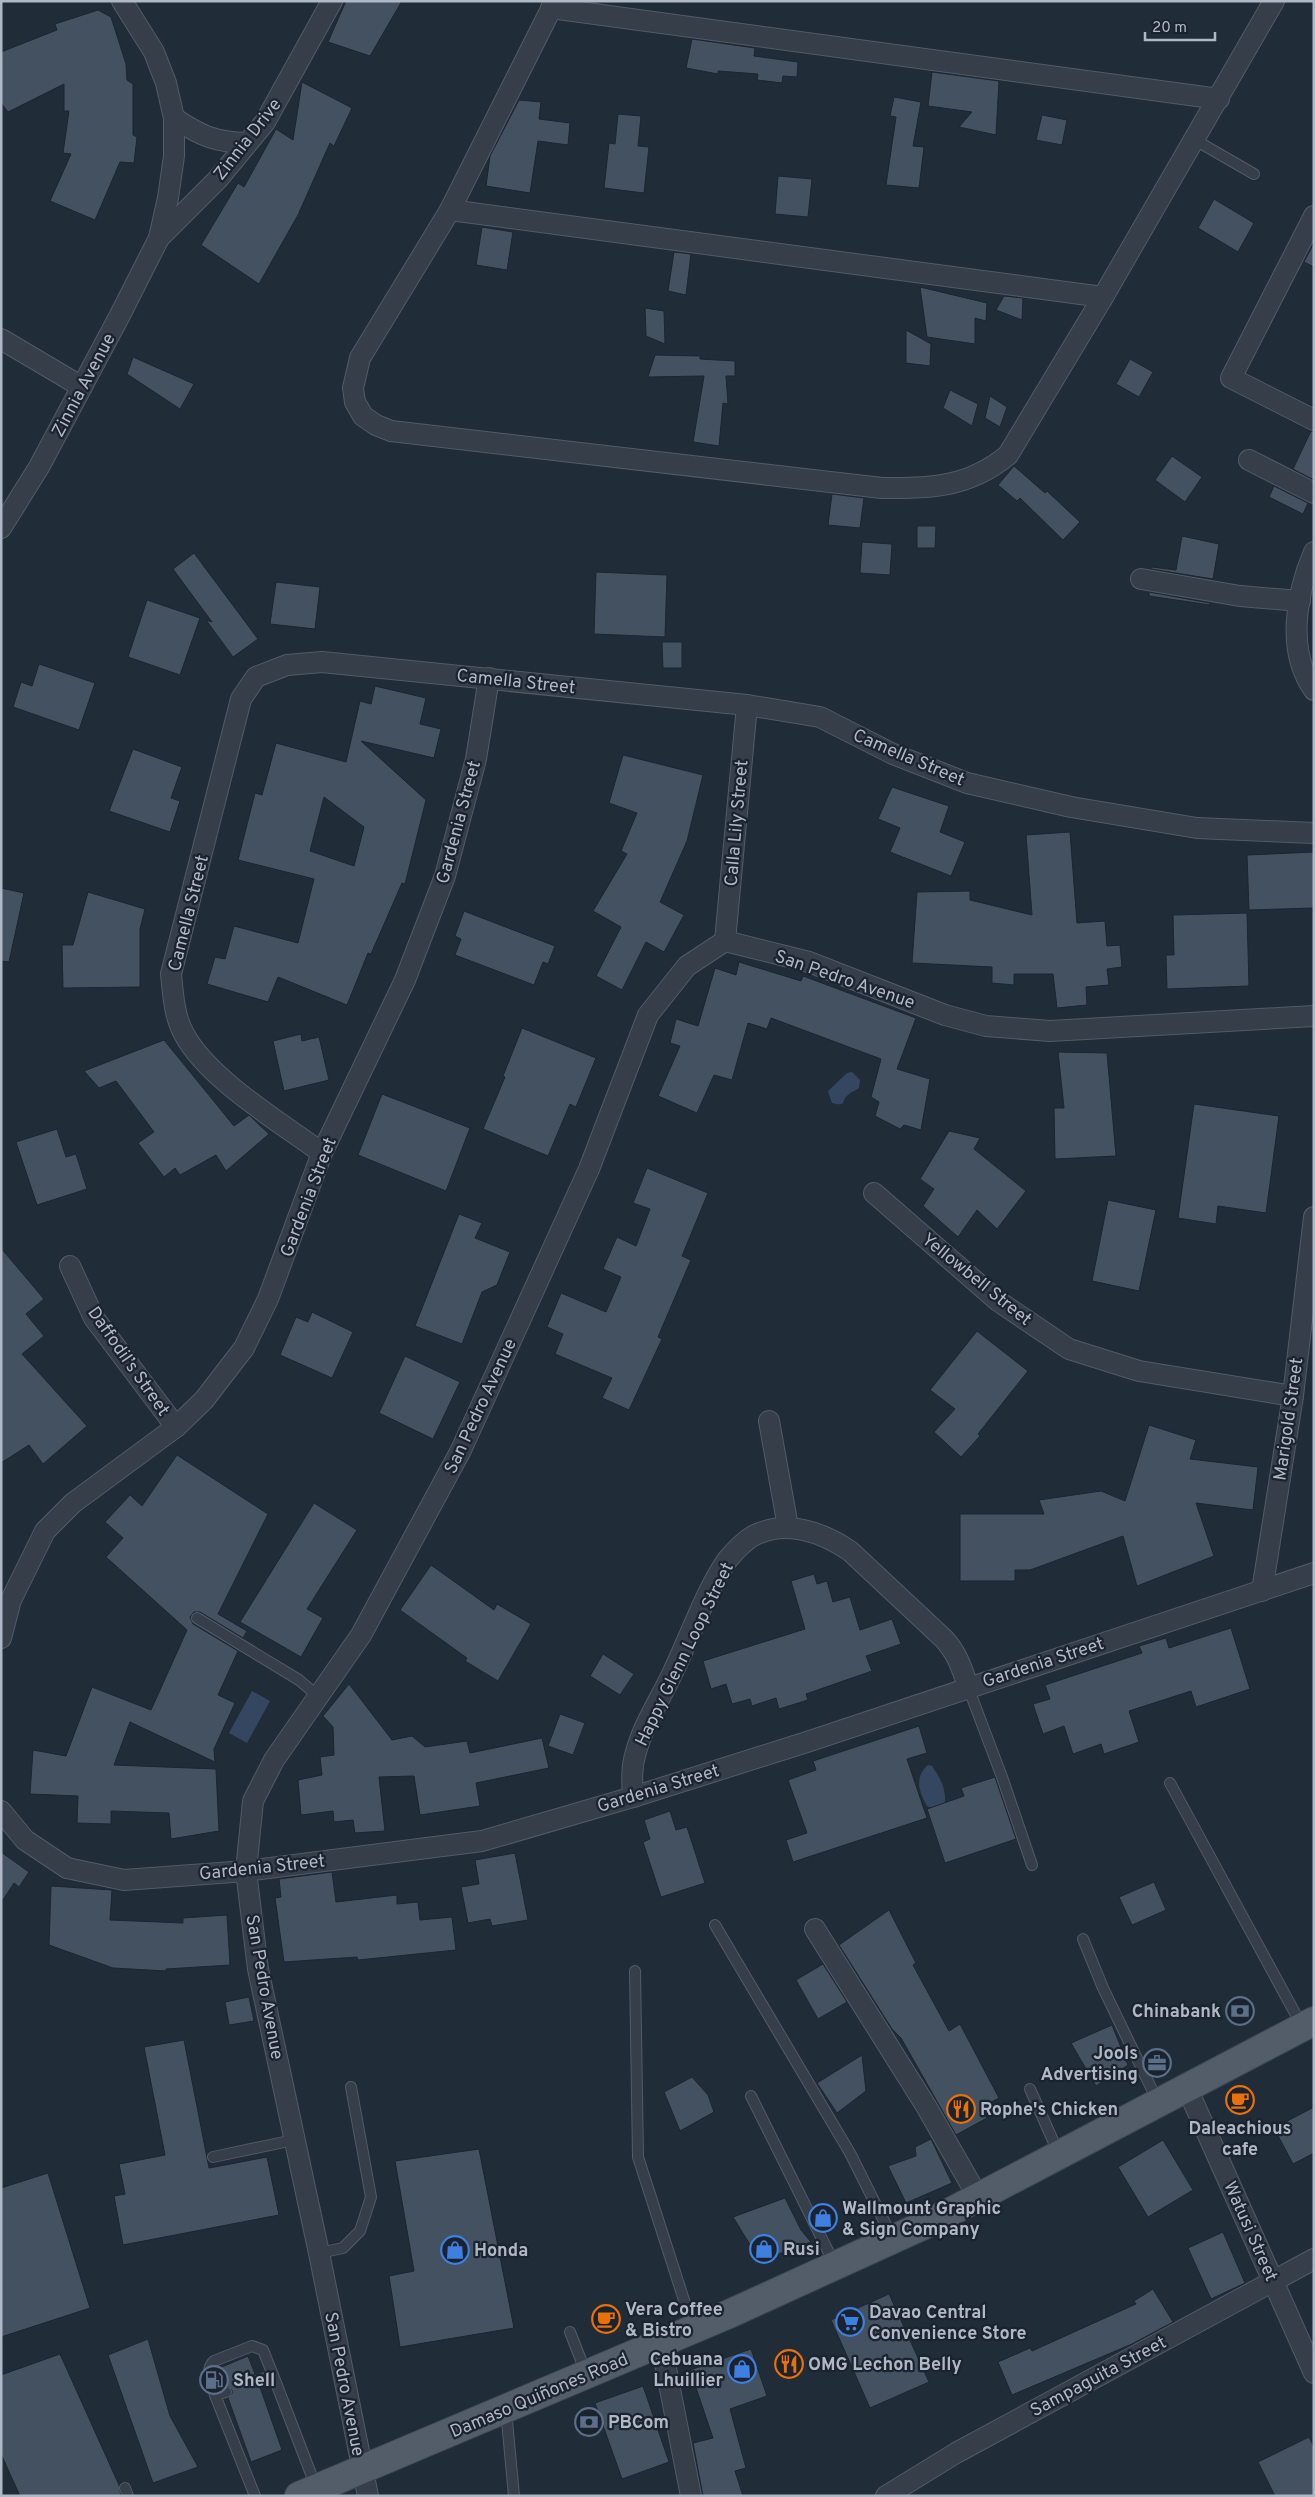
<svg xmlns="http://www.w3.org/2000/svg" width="1315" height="2497" font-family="Overpass,sans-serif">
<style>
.water{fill:#354760}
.building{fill:#445161;stroke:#1c2530;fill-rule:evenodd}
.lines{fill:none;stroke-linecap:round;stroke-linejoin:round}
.lane-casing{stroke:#525b67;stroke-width:12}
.street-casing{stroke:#525b67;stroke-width:22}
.primary-casing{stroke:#3e4753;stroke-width:30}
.lane{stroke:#353e49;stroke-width:10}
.street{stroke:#353e49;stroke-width:20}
.primary{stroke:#535d69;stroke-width:28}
.labels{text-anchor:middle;stroke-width:4.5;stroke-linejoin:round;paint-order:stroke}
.street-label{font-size:18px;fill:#afb8c6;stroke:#1a232e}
.poi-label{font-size:18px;font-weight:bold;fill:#afb8c6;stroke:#1a232e;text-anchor:start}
</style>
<rect width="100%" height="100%" fill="#212c39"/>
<g class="water">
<path d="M852,1072L860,1080L859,1088C855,1091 851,1092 848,1095C840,1101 848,1107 832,1103L828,1091L847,1073Z"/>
<path d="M252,1691L270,1701L247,1743L229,1733Z"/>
<path d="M928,1765L932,1766C941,1779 946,1789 945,1804L935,1809L927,1806C919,1792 914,1777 928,1765Z"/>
</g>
<g class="building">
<path d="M346,1H402L370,56L328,42Z"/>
<path d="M98,10L111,17L126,64L127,80L133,84V135L137,137L134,163L120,162L95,220L50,201L71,154L63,153L69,111H64V84L8,112L1,103V52L57,30L55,24Z"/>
<path d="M692,39L755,48L754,56L798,62L797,77L783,76L782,83L757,80L758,74L718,71V74L686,68Z"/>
<path d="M932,72L999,81L996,135L959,127L972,112L928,106Z"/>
<path d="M302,82L352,108L334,146L330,143L298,215L259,284L201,245L238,183L244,187L276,129L293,140Z"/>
<path d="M894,97L921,102L913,146L924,147L919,188L886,185L896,117L890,116Z"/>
<path d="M519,100L541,102L539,119L570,123L568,145L538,141L530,193L486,186L490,156Z"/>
<path d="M618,114L641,116L638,146L649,147L644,193L604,188L609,143L615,144Z"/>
<path d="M1042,115L1067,120L1062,145L1036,140Z"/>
<path d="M778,176L812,179L808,217L775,214Z"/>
<path d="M1214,199L1254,223L1238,252L1198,228Z"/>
<path d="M482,227L513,232L507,270L476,265Z"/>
<path d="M1314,243V267L1304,262Z"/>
<path d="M674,252L691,254L686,295L668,291Z"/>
<path d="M920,287L987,303L986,321L975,318V344L927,337Z"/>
<path d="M1004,296L1023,298L1022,320L996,310Z"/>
<path d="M645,308L664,311L665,344L646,336Z"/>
<path d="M906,330L931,344L930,366L906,363Z"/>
<path d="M655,355L700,356V359L735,361V376H726L728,404L723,403L719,446L693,442L704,376L648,377Z"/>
<path d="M133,357L194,384L180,409L127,374Z"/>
<path d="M1130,359L1153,372L1139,397L1116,384Z"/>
<path d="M950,390L978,404L972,426L943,408Z"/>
<path d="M990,396L1007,407L1000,427L985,418Z"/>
<path d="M1311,431L1314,432V480L1293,469Z"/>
<path d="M1172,456L1202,477L1185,502L1155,480Z"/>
<path d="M1014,466L1045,493L1047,491L1080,522L1063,540L1020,498L1017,501L998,485Z"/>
<path d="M1274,486L1308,503L1303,514L1269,497Z"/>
<path d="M832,494L864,498L860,528L828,525Z"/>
<path d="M917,526H936L935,548H917Z"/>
<path d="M1182,536L1219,544L1213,579L1151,569L1152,567L1176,570Z"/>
<path d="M862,542L892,544L890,575L860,573Z"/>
<path d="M194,553L258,639L233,657L206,620L212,622L173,569Z"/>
<path d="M596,572L667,575L665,637L594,634Z"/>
<path d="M276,582L320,587L315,629L270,624Z"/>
<path d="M1149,592L1210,603V605L1149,596Z"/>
<path d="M147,600L200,618L180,675L128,657Z"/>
<path d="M662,642H682V668H663Z"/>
<path d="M39,664L95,683L79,730L13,707L21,682L32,686Z"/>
<path d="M375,686L426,698L420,724L441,729L434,758L361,741L426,800L405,884L402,883L371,954L368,953L347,1005L278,977L268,1002L207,984L215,957L225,959L234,926L298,943L314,879L238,860L255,793L262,795L276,743L346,762L360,701L371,704ZM324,797L364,827L354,866L310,851Z"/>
<path d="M133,749L182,767L171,798L180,801L170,832L109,811Z"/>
<path d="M623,755L703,775L687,841L660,902L684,915L664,952L646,942L622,990L596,976L621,927L593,911L627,854L621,851L637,813L609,803Z"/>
<path d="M892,787L949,806L940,832L965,842L951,876L890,852L900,828L878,819Z"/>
<path d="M1070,832L1077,923L1105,921L1107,946L1120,945L1122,967L1107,969L1109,985L1086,987L1087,1005L1057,1008L1053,974H1014V985L992,983V967L912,963L917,892L970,891V900L1032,915L1026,835Z"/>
<path d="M1314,852V908L1249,910L1247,855Z"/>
<path d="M1,888L24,893L9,962L1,961Z"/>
<path d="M88,892L145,909L140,929V987L63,988L62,945H73Z"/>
<path d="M464,911L555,946L548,964L543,962L534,985L455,955L461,939L455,936Z"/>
<path d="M1247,913L1249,986L1167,989L1166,955H1174L1173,915Z"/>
<path d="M739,962L801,981L803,976L916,1018L897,1069L930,1079L921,1130L904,1125L900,1129L875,1116L879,1102L871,1097L881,1059L771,1018L767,1029L748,1023L732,1080L714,1075L697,1113L658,1096L680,1046L670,1043L676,1019L698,1026L715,968L736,975Z"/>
<path d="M522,1028L596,1058L576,1107L570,1104L548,1156L483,1129L505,1077L503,1076Z"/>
<path d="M301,1034L302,1041L319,1037L329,1080L284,1091L273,1041Z"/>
<path d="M164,1040L234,1126L249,1115L269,1134L226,1171L216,1155L180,1175L175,1168L164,1177L138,1143L154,1132L116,1081L99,1088L84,1071Z"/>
<path d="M1058,1052L1107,1053L1116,1156L1055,1159L1054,1108H1064Z"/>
<path d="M382,1094L470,1128L446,1191L358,1155Z"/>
<path d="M1194,1104L1279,1116L1266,1213L1218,1206L1216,1224L1178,1218Z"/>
<path d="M57,1129L66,1157L76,1154L87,1189L37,1205L16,1142Z"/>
<path d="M949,1131L980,1138L974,1149L1026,1191L997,1229L977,1210L958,1237L923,1206L934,1189L920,1179Z"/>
<path d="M647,1168L708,1193L682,1256L691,1260L658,1337L662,1339L629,1410L602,1398L612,1378L555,1354L563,1334L547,1327L561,1293L606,1312L621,1277L603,1269L617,1237L636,1246L650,1209L633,1203Z"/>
<path d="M1108,1200L1156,1210L1139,1291L1092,1281Z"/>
<path d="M459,1214L482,1223L475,1238L510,1252L497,1285L482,1292L462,1344L415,1326Z"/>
<path d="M1,1248L44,1299L26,1314L44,1336L22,1354L87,1426L43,1464L29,1445L1,1463Z"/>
<path d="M312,1312L353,1332L332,1378L280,1355L296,1317L308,1322Z"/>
<path d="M977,1331L1028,1371L978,1434L980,1436L961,1457L934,1432L955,1409L930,1390Z"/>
<path d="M405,1356L460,1382L433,1439L379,1413Z"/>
<path d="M1149,1425L1196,1440L1190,1459L1258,1467L1253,1510L1196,1503L1214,1556L1137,1586L1123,1536L1030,1570H1015V1581H960V1514H1044L1039,1500L1101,1491L1125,1501Z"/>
<path d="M177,1455L268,1514L218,1614L247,1631L243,1638L200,1612H194L190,1617L193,1624L238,1651L218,1695L235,1703L214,1749L215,1762L130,1722L114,1765L216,1769L219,1831L171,1839L169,1813L111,1811V1824L77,1823L78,1796L30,1794L33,1750L66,1756L92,1687L151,1710L187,1630L106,1557L123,1538L105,1522L130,1495L142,1506Z"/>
<path d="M314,1503L357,1530L307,1609L323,1618L301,1657L240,1622Z"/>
<path d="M431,1565L494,1610L497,1604L531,1624L498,1681L465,1661L467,1658L400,1610Z"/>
<path d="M814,1574L817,1584L827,1581L833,1602L850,1597L860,1630L892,1619L901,1644L866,1656L872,1671L806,1694L808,1700L779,1709L776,1698L752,1706L750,1699L732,1704L726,1684L711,1689L703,1661L805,1629L791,1581Z"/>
<path d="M1231,1628L1250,1689L1196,1707L1191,1691L1129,1711L1139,1742L1104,1754L1101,1744L1073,1754L1064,1726L1043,1734L1033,1704L1050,1699L1045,1685L1142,1653L1139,1646L1166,1638L1169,1648Z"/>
<path d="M603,1654L634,1674L620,1695L590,1676Z"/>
<path d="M349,1684L392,1740L412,1736L425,1747L467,1741L470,1753L542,1738L549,1768L476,1783L480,1806L420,1815L414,1776L379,1777L385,1831L355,1833L353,1820L334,1822L333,1811L301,1815L298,1780L322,1775L320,1757L334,1755L333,1727L323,1716Z"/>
<path d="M560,1714L585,1723L573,1755L548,1746Z"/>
<path d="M919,1726L927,1753L907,1759L927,1818L793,1862L786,1840L807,1833L788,1780L816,1770L813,1761Z"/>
<path d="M995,1777L1016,1839L945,1863L927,1809L964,1796L961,1788Z"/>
<path d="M670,1811L676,1830L687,1827L705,1883L661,1897L643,1842L650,1839L644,1820Z"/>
<path d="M1,1852L29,1872L19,1887L14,1883L1,1903Z"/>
<path d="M515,1853L528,1920L492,1926L490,1919L468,1923L461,1887L479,1884L475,1860Z"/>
<path d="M332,1872L336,1902L397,1895V1904L418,1902L420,1920L452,1917L456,1950L358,1960L357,1957L284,1962L275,1898L281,1897L279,1879Z"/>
<path d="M1154,1882L1166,1910L1132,1925L1119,1897Z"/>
<path d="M51,1886L112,1890L110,1920L183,1923V1918L227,1915L230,1965L166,1969V1971L113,1968L49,1945Z"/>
<path d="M889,1910L916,1963L913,1965L949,2031L960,2024L999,2098L982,2107L987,2118L956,2135L901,2038L892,2029L839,1945Z"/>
<path d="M823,1964L847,2002L818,2019L796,1980Z"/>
<path d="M249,1997L254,2021L229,2025L225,2002Z"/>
<path d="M1112,2025L1128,2065L1096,2086L1071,2043Z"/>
<path d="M184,2040L209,2168L267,2157L279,2215L123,2245L114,2196L125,2194L119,2164L165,2155L144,2047Z"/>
<path d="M862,2055L866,2091L837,2113L817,2083Z"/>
<path d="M692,2077L708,2095L714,2112L680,2131L664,2092Z"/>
<path d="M1314,2107V2153L1293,2164L1274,2128Z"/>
<path d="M931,2139L952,2183L906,2203L888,2166L916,2156L915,2147Z"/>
<path d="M1163,2140L1193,2190L1148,2217L1118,2167Z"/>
<path d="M479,2149L514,2328L400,2347L389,2276L414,2271L395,2161Z"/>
<path d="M48,2173L90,2308L1,2337V2188Z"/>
<path d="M785,2198L801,2230L811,2242L760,2261L733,2217Z"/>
<path d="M1223,2232L1245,2283L1211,2299L1188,2248Z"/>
<path d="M1153,2289L1173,2322L1132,2344L1012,2395L998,2362L1030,2348L1032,2351L1136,2304L1134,2301Z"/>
<path d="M889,2294L929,2382L870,2408L831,2320Z"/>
<path d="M148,2339L170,2416L198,2467L153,2483L108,2355Z"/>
<path d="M751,2349L767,2396L730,2409L746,2468L735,2471L743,2496H703L693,2443L713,2438L690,2370Z"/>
<path d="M60,2354L119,2485L121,2496H20L1,2454V2375Z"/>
<path d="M248,2356L255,2374L251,2377L250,2383L253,2387H260L282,2450L251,2462L228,2398L232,2394V2390L228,2386H223L217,2369Z"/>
<path d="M643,2386L669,2462L622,2479L595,2403Z"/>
<path d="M1309,2437L1314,2447V2496H1275L1258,2462Z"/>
</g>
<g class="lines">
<defs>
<g id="lane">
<path d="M1195,140L1254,174"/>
<path d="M197,1618L299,1680L319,1697"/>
<path d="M968,1687L1002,1777L1032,1865"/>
<path d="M1170,1783L1302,2026"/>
<path d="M715,1925L850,2153L893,2239"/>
<path d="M1083,1939L1103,1988L1158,2102"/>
<path d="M635,1971L638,2157L693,2328"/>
<path d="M1030,2089L1059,2154"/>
<path d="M751,2096L835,2265"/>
<path d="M213,2157L294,2140"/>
<path d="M319,2253L343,2248L360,2231L371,2197L351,2087"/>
<path d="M570,2332L586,2373"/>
<path d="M257,2381L273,2375L316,2487"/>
<path d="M226,2392L215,2395L255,2496"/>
<path d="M215,2395C212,2384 204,2370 214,2361L252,2346L263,2350L273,2375"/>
<path d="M506,2410L514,2496"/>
<path d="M125,2488L128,2496"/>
</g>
<g id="street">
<path d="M555,1L450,210L360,358L353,388L355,402L363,416L376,425L391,431L882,488C931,488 968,488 1008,455L1103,297L1274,1"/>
<path d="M551,8L1219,99"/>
<path d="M174,118C201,136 215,142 247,143"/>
<path d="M450,210L1103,297"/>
<path d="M1314,216L1231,378L1314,420"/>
<path d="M159,238L218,179L265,122L332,1"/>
<path d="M1,339L82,387"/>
<path d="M1249,460L1314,493"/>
<path d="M1,528L39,467L119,317L159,238L168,198L174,156V118L166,83L154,52L122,1"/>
<path d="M1314,552C1296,594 1286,651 1314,690"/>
<path d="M1141,579L1240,596L1300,601"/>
<path d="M725,941L747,705"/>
<path d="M322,1153C280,1122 208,1079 184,1034C174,1016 173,993 171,974L241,699L256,677L287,665L322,662L747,705L820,717L893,754L967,783L1071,807L1197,828L1314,833"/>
<path d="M874,1193L998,1301L1069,1349L1139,1371L1293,1396"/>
<path d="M70,1266L94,1318L176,1427"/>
<path d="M769,1421L788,1527"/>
<path d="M1262,1591L1293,1396L1314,1217"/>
<path d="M1,1638L11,1600L45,1531L73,1503L176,1427L204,1400L244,1348L268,1299L322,1153L405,980L445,876L476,759L489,678"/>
<path d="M633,1797C632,1782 631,1767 636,1752C643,1725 661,1698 673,1672C689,1639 707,1588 728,1559C735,1551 744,1541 753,1536C786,1519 822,1532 850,1551L944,1639C957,1653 962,1668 968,1687"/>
<path d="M1,1811L25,1840L67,1868L124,1880L246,1871L482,1841L633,1797L810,1741L1314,1573"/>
<path d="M815,1929L926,2106L978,2197"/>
<path d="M1187,2088L1314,2373"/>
<path d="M661,2343L691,2496"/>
<path d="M368,2496L319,2253L258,1969L246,1871L253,1801L274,1760L361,1635L461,1450L589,1169L648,1015L687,966L725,941L809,962L945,1015L986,1026L1050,1031L1314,1016"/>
<path d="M886,2496L956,2453L1314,2259"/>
</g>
<path id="primary" d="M299,2496L729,2314L935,2220L1314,2021"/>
</defs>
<use href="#lane" class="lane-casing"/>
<use href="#street" class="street-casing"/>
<use href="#primary" class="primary-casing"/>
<use href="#lane" class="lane"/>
<use href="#street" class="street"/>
<use href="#primary" class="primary"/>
</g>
<defs>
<symbol id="bank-ring" viewBox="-11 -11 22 22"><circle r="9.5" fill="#1a232e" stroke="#5c6f8a" stroke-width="1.5"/><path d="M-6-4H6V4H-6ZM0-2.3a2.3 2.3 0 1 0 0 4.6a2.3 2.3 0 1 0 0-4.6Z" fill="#5c6f8a"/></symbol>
<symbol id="office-ring" viewBox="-11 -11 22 22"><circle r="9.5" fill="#1a232e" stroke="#5c6f8a" stroke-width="1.5"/><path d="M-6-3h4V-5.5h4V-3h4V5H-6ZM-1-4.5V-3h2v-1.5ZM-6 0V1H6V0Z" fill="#5c6f8a"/></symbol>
<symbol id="cafe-ring" viewBox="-11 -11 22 22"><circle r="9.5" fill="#1a232e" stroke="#e8710a" stroke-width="1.5"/><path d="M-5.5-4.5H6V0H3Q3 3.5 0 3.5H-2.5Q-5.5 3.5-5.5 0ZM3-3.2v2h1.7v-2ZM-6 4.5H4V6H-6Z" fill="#e8710a"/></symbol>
<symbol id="restaurant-ring" viewBox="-11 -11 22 22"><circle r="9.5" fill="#1a232e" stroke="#e8710a" stroke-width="1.5"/><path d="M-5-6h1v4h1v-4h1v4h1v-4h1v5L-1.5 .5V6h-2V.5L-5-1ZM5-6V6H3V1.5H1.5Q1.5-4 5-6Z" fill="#e8710a"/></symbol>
<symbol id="shop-ring" viewBox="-11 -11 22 22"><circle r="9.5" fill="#1a232e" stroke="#3f7fe0" stroke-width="1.5"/><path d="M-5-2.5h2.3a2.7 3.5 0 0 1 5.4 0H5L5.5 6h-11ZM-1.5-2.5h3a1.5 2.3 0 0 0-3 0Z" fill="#3f7fe0"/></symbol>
<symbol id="supermarket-ring" viewBox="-11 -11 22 22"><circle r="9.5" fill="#1a232e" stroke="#3f7fe0" stroke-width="1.5"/><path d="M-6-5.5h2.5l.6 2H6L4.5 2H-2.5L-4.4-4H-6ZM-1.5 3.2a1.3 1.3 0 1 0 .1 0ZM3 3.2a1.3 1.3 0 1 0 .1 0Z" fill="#3f7fe0"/></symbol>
<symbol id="fuel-ring" viewBox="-11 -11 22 22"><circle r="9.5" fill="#1a232e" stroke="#5c6f8a" stroke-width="1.5"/><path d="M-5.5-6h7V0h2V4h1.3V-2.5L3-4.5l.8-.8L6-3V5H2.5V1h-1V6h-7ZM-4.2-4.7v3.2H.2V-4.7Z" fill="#5c6f8a"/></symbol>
</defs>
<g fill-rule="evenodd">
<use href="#bank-ring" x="1224" y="1995" width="32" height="32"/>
<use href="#office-ring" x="1141" y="2047" width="32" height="32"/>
<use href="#cafe-ring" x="1224" y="2084" width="32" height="32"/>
<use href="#restaurant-ring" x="945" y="2093" width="32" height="32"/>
<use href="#shop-ring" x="807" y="2202" width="32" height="32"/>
<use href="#shop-ring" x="748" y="2233" width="32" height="32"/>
<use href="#shop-ring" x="439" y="2234" width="32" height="32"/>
<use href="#cafe-ring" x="590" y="2303" width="32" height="32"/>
<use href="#supermarket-ring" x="834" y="2306" width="32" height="32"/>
<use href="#restaurant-ring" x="773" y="2348" width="32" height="32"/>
<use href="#shop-ring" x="726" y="2353" width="32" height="32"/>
<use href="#fuel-ring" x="198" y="2364" width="32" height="32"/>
<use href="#bank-ring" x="573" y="2406" width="32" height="32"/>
</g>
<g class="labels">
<g class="street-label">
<text transform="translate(247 139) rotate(-52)" y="6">Zinnia Drive</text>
<text transform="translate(83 385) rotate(-62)" y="6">Zinnia Avenue</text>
<text transform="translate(516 681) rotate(6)" y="6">Camella Street</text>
<text transform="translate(909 757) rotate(23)" y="6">Camella Street</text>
<text transform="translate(458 822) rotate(-75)" y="6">Gardenia Street</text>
<text transform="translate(736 823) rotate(-85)" y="6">Calla Lily Street</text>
<text transform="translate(188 913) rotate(-76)" y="6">Camella Street</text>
<text transform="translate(845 979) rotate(19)" y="6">San Pedro Avenue</text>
<text transform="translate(308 1197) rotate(-69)" y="6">Gardenia Street</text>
<text transform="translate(977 1279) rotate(39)" y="6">Yellowbell Street</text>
<text transform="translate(129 1361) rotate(55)" y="6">Daffodil’s Street</text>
<text transform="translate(480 1406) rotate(-65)" y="6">San Pedro Avenue</text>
<text transform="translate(1288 1419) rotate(-82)" y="6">Marigold Street</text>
<text transform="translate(684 1654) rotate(-64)" y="6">Happy Glenn Loop Street</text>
<text transform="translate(1043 1662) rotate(-18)" y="6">Gardenia Street</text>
<text transform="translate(658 1788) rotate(-17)" y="6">Gardenia Street</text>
<text transform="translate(262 1867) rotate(-6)" y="6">Gardenia Street</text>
<text transform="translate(265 1987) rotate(80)" y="6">San Pedro Avenue</text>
<text transform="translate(1251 2231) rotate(66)" y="6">Watusi Street</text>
<text transform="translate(1098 2376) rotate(-28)" y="6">Sampaguita Street</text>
<text transform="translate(345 2384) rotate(79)" y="6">San Pedro Avenue</text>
<text transform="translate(539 2395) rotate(-23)" y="6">Damaso Quiñones Road</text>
</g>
<g class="poi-label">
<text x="1221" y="2017" text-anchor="end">Chinabank</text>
<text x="1138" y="2059" text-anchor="end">Jools<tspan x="1138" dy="21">Advertising</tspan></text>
<text x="980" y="2115">Rophe's Chicken</text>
<text x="1240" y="2134" text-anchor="middle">Daleachious<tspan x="1240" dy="21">cafe</tspan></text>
<text x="842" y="2214">Wallmount Graphic<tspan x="842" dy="21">&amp; Sign Company</tspan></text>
<text x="783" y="2255">Rusi</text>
<text x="474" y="2256">Honda</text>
<text x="625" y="2315">Vera Coffee<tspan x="625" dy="21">&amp; Bistro</tspan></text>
<text x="869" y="2318">Davao Central<tspan x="869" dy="21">Convenience Store</tspan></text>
<text x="723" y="2365" text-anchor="end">Cebuana<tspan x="723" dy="21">Lhuillier</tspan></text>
<text x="808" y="2370">OMG Lechon Belly</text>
<text x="233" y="2386">Shell</text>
<text x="608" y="2428">PBCom</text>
</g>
</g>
<rect width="1315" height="2497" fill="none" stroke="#afb8c6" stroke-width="5"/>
<path d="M1145 32v8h70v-8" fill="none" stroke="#afb8c6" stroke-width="2.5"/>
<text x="1152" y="32" font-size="15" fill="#afb8c6" stroke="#1a232e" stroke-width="4" paint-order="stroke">20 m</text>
</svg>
